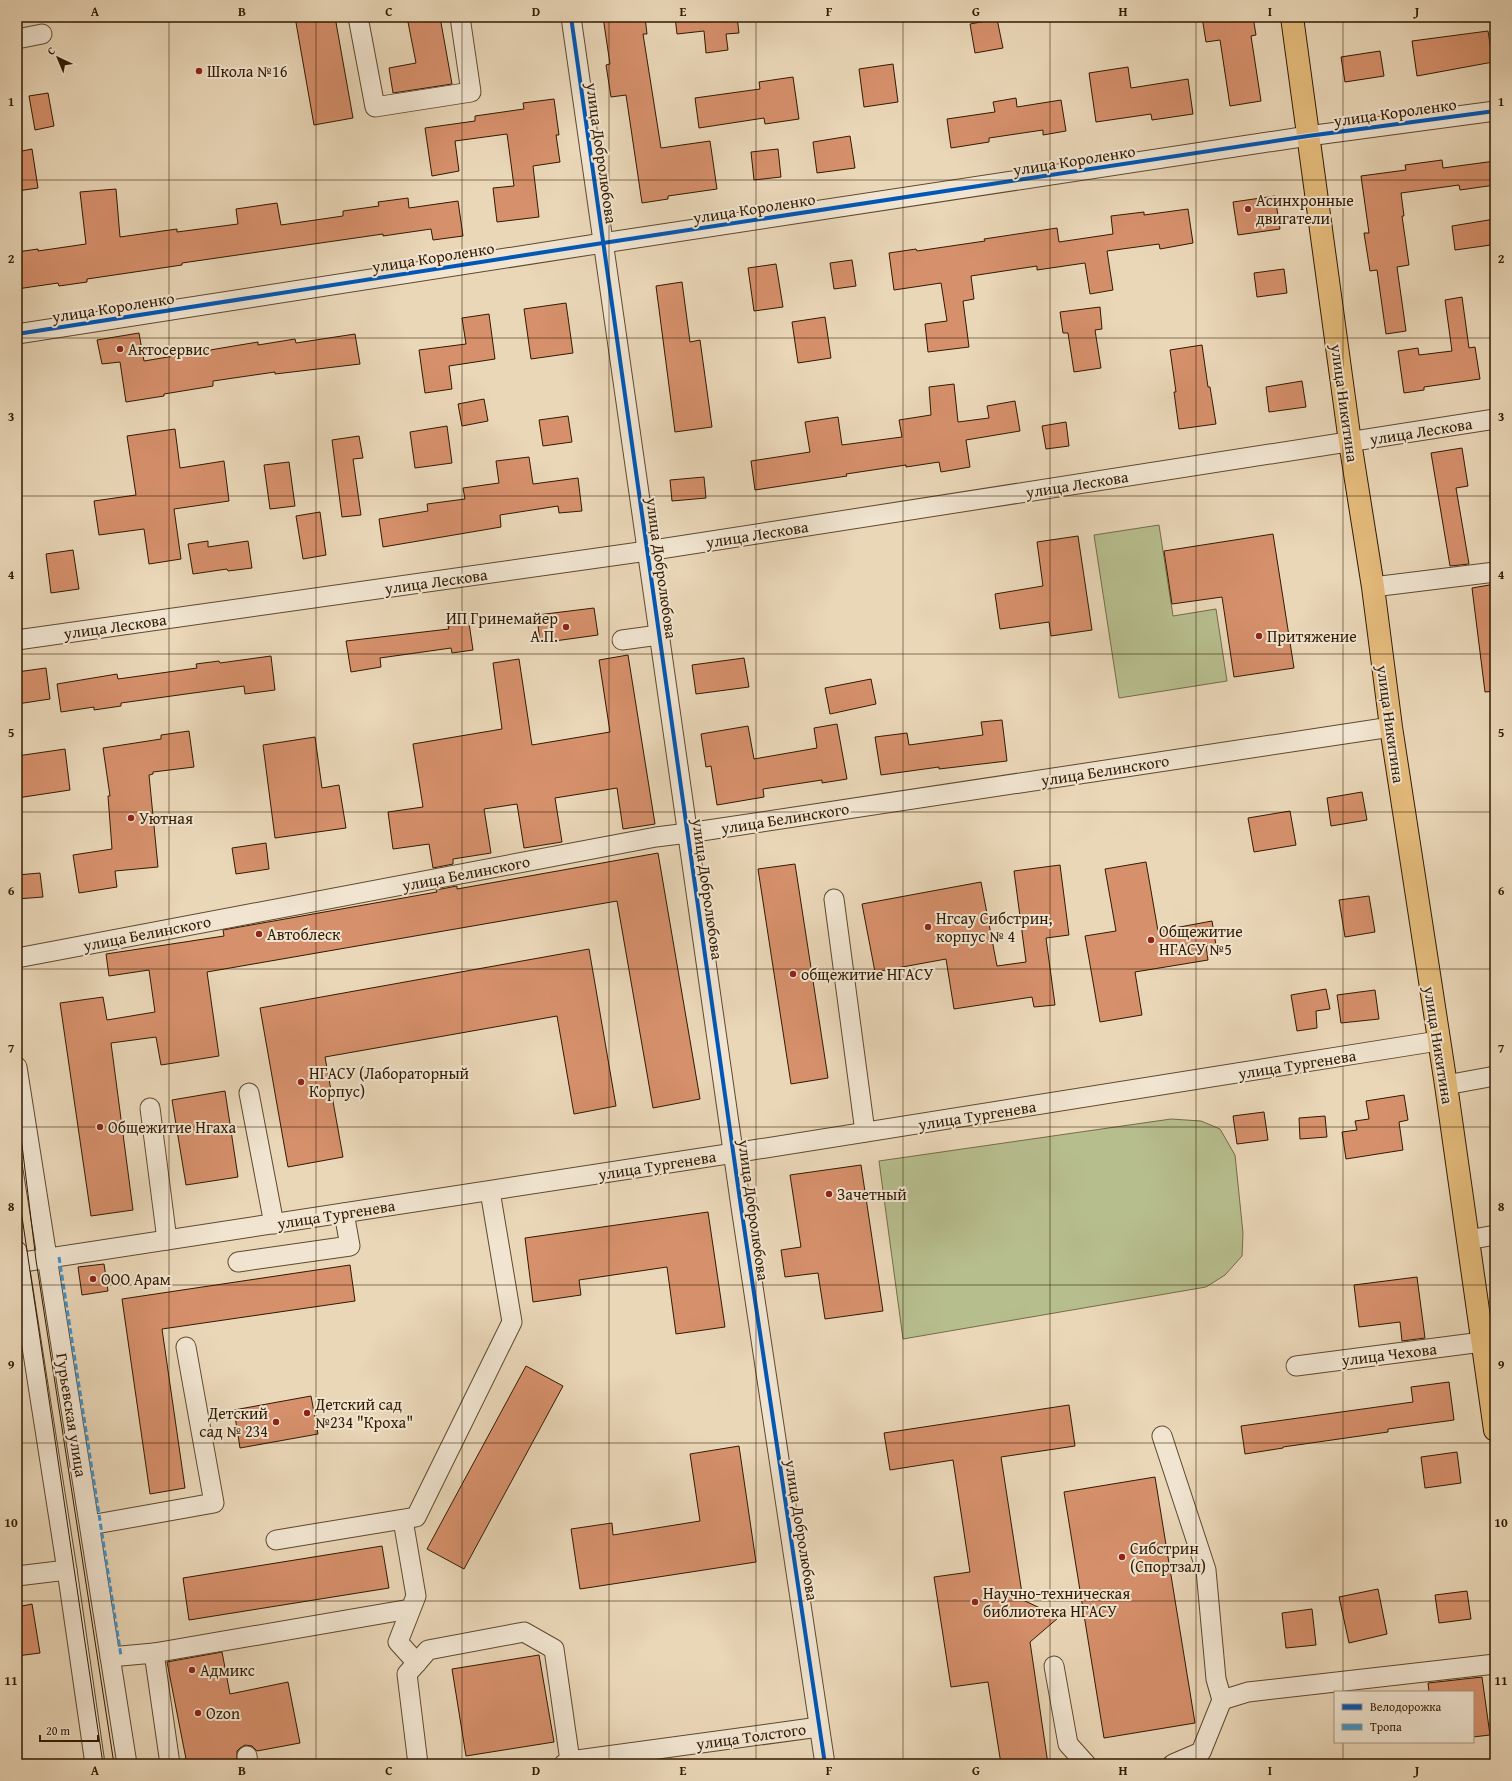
<svg xmlns="http://www.w3.org/2000/svg" width="1512" height="1781" font-family="'Gentium Book Plus',serif">
<style>
.green{fill:#b7be8e;stroke:#746c47}
.building{fill:#d6906c;stroke:#311a00}
.lines{fill:none;stroke-linecap:round;stroke-linejoin:round}
.minor-casing{stroke:#5f492e;stroke-width:21}
.major-casing{stroke:#311a00;stroke-width:24}
.minor{stroke:#f1e5d1;stroke-width:19}
.major{stroke:#e5bc7c;stroke-width:22}
.tram{stroke:#311a00;stroke-width:1}
.quiet{stroke:#3d94d0;stroke-width:3;stroke-dasharray:6 3;stroke-linecap:butt}
.cycleway-casing{stroke:#f1e5d1;stroke-width:6}
.cycleway{stroke:#0057b8;stroke-width:4}
.grid{fill:none;stroke:#311a00;stroke-width:1;stroke-opacity:0.55}
.poi-dot{fill:#8f2418;stroke:#f1e5d1;stroke-width:1.5}
.labels{text-anchor:middle;stroke-width:4;stroke-linejoin:round;paint-order:stroke}
.poi-label{font-size:16px;fill:#311a00;stroke:#f1e5d1;text-anchor:start}
.street-label{font-size:16px;fill:#311a00;stroke:#f1e5d1}
.neatline{fill:none;stroke:#311a00;stroke-width:1.5}
.grid-label{font-size:13px;text-anchor:middle;font-weight:bold;fill:#311a00}
</style>
<rect width="100%" height="100%" fill="#ead7b8"/>
<filter id="stains"><feTurbulence type="fractalNoise" baseFrequency=".005" numOctaves="4"/><feColorMatrix values="0 0 0 0 .2 0 0 0 0 .09 0 0 0 0 .02 0 0 0 .5 -.17"/></filter>
<radialGradient id="worn" r=".72"><stop offset=".6" stop-color="#630" stop-opacity="0"/><stop offset="1" stop-color="#630" stop-opacity=".3"/></radialGradient>
<g class="green">
<path d="M1159,525L1173,616L1216,609L1227,681L1119,698L1094,535Z"/>
<path d="M1171,1119L1201,1121L1220,1129L1235,1155L1243,1233L1242,1256L1225,1275L1206,1287L903,1339L879,1161Z"/>
</g>
<g class="building">
<path d="M295,17H335L353,118L314,125Z"/>
<path d="M407,17H440L452,84L393,93L389,68L416,63Z"/>
<path d="M603,17H645L647,34H643L661,148L710,141L717,189L668,196V199L642,203L626,95L611,97L606,65L610,64Z"/>
<path d="M675,17H737L739,33L726,34L728,50L706,53L704,31L677,34Z"/>
<path d="M1202,17H1253L1256,35L1251,36L1261,101L1230,106L1220,40L1206,42Z"/>
<path d="M997,19L1003,48L975,53L970,24Z"/>
<path d="M1488,31L1493,62L1417,76L1412,41Z"/>
<path d="M1380,51L1384,76L1345,82L1341,57Z"/>
<path d="M893,64L898,102L864,107L859,69Z"/>
<path d="M1128,67L1131,88L1188,79L1193,114L1152,120L1151,114L1096,122L1089,73Z"/>
<path d="M793,77L799,119L765,124L764,118L699,128L695,98L760,89L759,82Z"/>
<path d="M48,93L54,126L35,130L29,96Z"/>
<path d="M1016,98L1017,107L1061,100L1066,131L1043,135V130L989,138V142L951,148L947,119L995,112L993,102Z"/>
<path d="M554,99L559,135H556L560,162L533,166L539,217L497,222L493,188L514,186L507,134L455,141L459,171L432,176L425,128L475,121V116L524,109L523,103Z"/>
<path d="M850,136L855,168L817,173L813,142Z"/>
<path d="M32,149L38,188L17,191V152Z"/>
<path d="M778,149L781,177L754,180L751,152Z"/>
<path d="M1442,160L1443,168L1495,161V185L1460,190L1459,185L1401,193L1404,216H1402L1409,265L1397,267L1406,331L1386,334L1377,270L1370,271L1364,233H1369L1361,176L1406,170L1405,165Z"/>
<path d="M116,189L120,237L177,229V232L238,224L236,209L277,203L281,225L343,216V211L379,206L378,202L408,198L409,208L458,201L463,236L433,240L431,229L383,236V234L182,263V265L87,279V282L59,286L58,283L17,289V252L38,249V251L86,244L80,192Z"/>
<path d="M1275,196L1280,229L1238,235L1233,202Z"/>
<path d="M1188,209L1193,243L1160,249L1159,244L1107,251L1113,290L1090,294L1085,263L1037,270V266L971,276L974,299L963,301L969,347L928,352L925,324L947,321L941,283L894,290L889,253L916,249L917,251L985,241L984,239L1057,228L1059,242L1113,234L1111,216L1144,212V215Z"/>
<path d="M1495,219V241L1490,242L1491,245L1455,250L1452,226Z"/>
<path d="M852,260L856,286L834,289L830,263Z"/>
<path d="M776,264L783,307L754,311L748,268Z"/>
<path d="M1284,269L1287,293L1257,297L1254,273Z"/>
<path d="M682,282L690,342L700,340L712,427L675,432L656,286Z"/>
<path d="M1462,297L1469,348L1475,347L1480,379L1424,387V390L1404,393L1398,351L1418,348L1419,355L1452,351L1445,300Z"/>
<path d="M566,303L573,353L531,359L524,309Z"/>
<path d="M1100,307L1102,329L1095,330L1101,368L1074,372L1068,333H1063L1060,312Z"/>
<path d="M489,314L495,359L449,366L452,389L425,393L419,350L466,344L462,318Z"/>
<path d="M825,317L831,358L798,363L792,322Z"/>
<path d="M139,333L144,361L258,342V345L295,339L296,343L355,334L360,364L275,374V372L213,381V386L164,394V396L126,402L120,362L102,364L97,340Z"/>
<path d="M1202,345L1208,387H1210L1216,424L1179,429L1174,392H1176L1170,350Z"/>
<path d="M1302,381L1306,407L1269,412L1266,387Z"/>
<path d="M954,384L958,422L989,418L987,406L1015,401L1020,431L966,440L970,467L941,472L939,462L906,467V465L846,474L847,476L755,490L751,461L810,452L805,422L838,417L842,445L902,437L899,420L931,415L929,387Z"/>
<path d="M484,399L488,421L462,426L458,404Z"/>
<path d="M568,416L572,442L543,446L539,420Z"/>
<path d="M1066,422L1069,446L1046,449L1042,426Z"/>
<path d="M447,426L452,463L415,468L410,432Z"/>
<path d="M175,429L180,468L224,461L229,501L174,509L181,559L149,564L144,529L99,535L94,501L136,495L127,436Z"/>
<path d="M359,436L363,458L353,459L361,515L342,517L332,440Z"/>
<path d="M1462,448L1468,486L1456,488L1469,564L1450,566L1431,453Z"/>
<path d="M529,457L533,484L578,478L582,511L559,513L558,506L500,515L501,527L383,547L379,519L428,511L427,504L465,499L463,488L499,483L496,461Z"/>
<path d="M289,462L295,506L270,509L264,465Z"/>
<path d="M704,477L706,498L672,501L670,480Z"/>
<path d="M320,512L326,555L303,559L296,516Z"/>
<path d="M1273,534L1294,668L1234,677L1222,597L1172,604L1164,551Z"/>
<path d="M1078,536L1092,630L1051,636L1049,622L1000,629L995,594L1043,586L1037,542Z"/>
<path d="M208,541V547L248,541L252,568L228,571L227,569L193,574L188,544Z"/>
<path d="M73,550L79,589L51,593L46,554Z"/>
<path d="M1495,584V691L1485,692L1472,588Z"/>
<path d="M594,608L598,635L540,643L537,615Z"/>
<path d="M469,623L473,650L452,653L451,648L380,658L381,667L351,672L346,641L449,629L448,626Z"/>
<path d="M628,655L655,824L623,829L617,788L555,798L562,842L524,848L517,804L484,809L491,853L453,859V864L433,868L429,844L393,849L388,812L423,807L413,744L502,729L493,663L519,659L532,745L610,732L599,660Z"/>
<path d="M271,656L275,690L245,694L244,686L121,703V706L94,710V707L61,712L57,684L117,674L118,679L197,668L196,664L219,661L220,663Z"/>
<path d="M744,658L749,687L696,694L692,665Z"/>
<path d="M46,668L50,699L17,704V672Z"/>
<path d="M871,679L876,704L830,714L825,688Z"/>
<path d="M1002,720L1007,761L939,769V767L881,775L875,737L907,733L909,745L983,735L981,722Z"/>
<path d="M837,724L847,779L822,783V780L763,789L764,797L717,805L711,766L706,767L701,734L748,726L754,759L817,748L814,728Z"/>
<path d="M189,731L194,767L153,772V774L149,775L158,867L115,871L117,887L79,893L73,855L112,849L108,796H110L103,748L161,739V735Z"/>
<path d="M315,737L322,788L339,785L346,828L275,838L263,745Z"/>
<path d="M65,749L70,790L17,798V756Z"/>
<path d="M1362,792L1367,820L1331,826L1327,798Z"/>
<path d="M1290,811L1296,845L1254,852L1248,818Z"/>
<path d="M266,843L269,869L236,874L232,848Z"/>
<path d="M658,853L700,1099L653,1108L617,901L207,972L219,1056L161,1065L156,1037L111,1043L133,1210L91,1216L60,1003L103,997L107,1020L155,1012L149,970L109,976L106,954L224,936L223,930L437,892L436,890L457,886V889Z"/>
<path d="M1146,862L1158,931L1212,921L1216,945L1206,946L1208,960L1135,972L1142,1015L1100,1022L1085,936L1116,931L1105,869Z"/>
<path d="M795,864L828,1078L791,1084L758,869Z"/>
<path d="M1060,865L1069,935L1046,938L1055,1005L1034,1007L1032,997L954,1009L946,959L875,972L862,904L981,882L997,966L1026,962L1014,871Z"/>
<path d="M40,873L43,897L17,899V875Z"/>
<path d="M1369,896L1375,932L1345,937L1339,900Z"/>
<path d="M589,949L616,1106L574,1114L557,1016L325,1057L343,1157L288,1167L260,1008Z"/>
<path d="M1326,989L1330,1009L1316,1011L1317,1028L1297,1031L1291,995Z"/>
<path d="M1375,990L1379,1019L1341,1023L1337,995Z"/>
<path d="M225,1091L238,1177L186,1185L172,1100Z"/>
<path d="M1404,1095L1408,1120L1399,1122L1403,1150L1346,1159L1342,1132L1357,1130L1355,1121L1369,1119L1366,1101Z"/>
<path d="M1264,1112L1268,1140L1237,1144L1233,1116Z"/>
<path d="M1325,1116L1327,1137L1300,1139L1299,1118Z"/>
<path d="M861,1165L883,1311L825,1319L818,1273L785,1277L781,1250L801,1247L790,1175Z"/>
<path d="M708,1212L725,1327L676,1334L667,1267L579,1280L581,1295L533,1302L525,1238Z"/>
<path d="M104,1264L108,1291L82,1295L78,1267Z"/>
<path d="M350,1265L355,1301L162,1329L185,1488L150,1494L122,1299Z"/>
<path d="M1417,1277L1425,1338L1402,1341L1400,1322L1359,1327L1354,1285Z"/>
<path d="M526,1366L563,1386L464,1569L427,1549Z"/>
<path d="M1449,1382L1454,1420L1388,1429V1432L1283,1447V1448L1245,1454L1241,1426L1413,1402L1411,1387Z"/>
<path d="M311,1396L318,1434L240,1448L234,1410Z"/>
<path d="M1069,1405L1075,1446L1001,1457L1023,1600L1040,1608L1045,1615L1058,1618L1030,1642L1048,1764H1001L988,1682L951,1687L934,1577L970,1572L953,1460L890,1470L884,1433Z"/>
<path d="M739,1446L756,1562L580,1589L571,1529L612,1523L613,1535L700,1521L690,1454Z"/>
<path d="M1457,1452L1461,1483L1425,1488L1421,1457Z"/>
<path d="M1155,1477L1195,1723L1104,1738L1064,1492Z"/>
<path d="M382,1546L389,1588L189,1620L183,1578Z"/>
<path d="M1378,1589L1387,1634L1349,1643L1339,1597Z"/>
<path d="M1467,1591L1471,1619L1439,1623L1435,1595Z"/>
<path d="M32,1604L40,1653L17,1656V1607Z"/>
<path d="M1312,1609L1316,1645L1286,1648L1282,1613Z"/>
<path d="M222,1652L230,1694L288,1682L300,1743L257,1751L252,1746L245,1745L240,1748L237,1751V1764H187L167,1662Z"/>
<path d="M539,1655L554,1742L466,1756L452,1669Z"/>
<path d="M1482,1677L1490,1735L1473,1737V1692H1429L1428,1683Z"/>
</g>
<g class="lines">
<defs>
<g id="minor">
<path d="M358,17L375,107L471,92L460,17"/>
<path d="M571,17L741,1207L825,1764"/>
<path d="M17,39L42,34"/>
<path d="M17,334L603,243L1308,136L1495,111"/>
<path d="M1373,587L1495,572"/>
<path d="M17,640L647,551L1495,419"/>
<path d="M622,640L659,635"/>
<path d="M834,899L865,1132"/>
<path d="M17,958L656,837L688,833L1391,727"/>
<path d="M17,1067L127,1764"/>
<path d="M1446,1085L1495,1076"/>
<path d="M249,1093L274,1224"/>
<path d="M150,1108L167,1240"/>
<path d="M1468,1240L1495,1235"/>
<path d="M17,1251L67,1570L95,1764"/>
<path d="M238,1262L350,1246L344,1213"/>
<path d="M17,1263L734,1153L1438,1041"/>
<path d="M1296,1366L1482,1342"/>
<path d="M1162,1436L1206,1570L1216,1679L1222,1700L1248,1692L1495,1664"/>
<path d="M403,1520L416,1596L398,1642L417,1663"/>
<path d="M90,1525L214,1503L186,1347"/>
<path d="M276,1540L416,1517L512,1322L490,1191"/>
<path d="M17,1576L67,1570"/>
<path d="M154,1653L410,1609"/>
<path d="M110,1657L154,1653L170,1764"/>
<path d="M1054,1666L1068,1744L1086,1764"/>
<path d="M247,1756L248,1764"/>
<path d="M418,1764L407,1674L428,1650L524,1632L554,1649L570,1761"/>
<path d="M564,1764L570,1761L819,1727"/>
<path d="M1173,1764L1201,1752L1222,1700"/>
</g>
<path id="major" d="M1292,17L1350,442L1373,587L1391,727L1446,1085L1495,1430"/>
</defs>
<use href="#minor" class="minor-casing"/>
<use href="#major" class="major-casing"/>
<use href="#minor" class="minor"/>
<use href="#major" class="major"/>
<g class="tram">
<path d="M17,1104L36,1260L114,1764"/>
<path d="M17,1183L103,1764"/>
</g>
<path class="quiet" d="M59,1257L121,1656"/>
<defs>
<g id="cycleway">
<path d="M571,17L741,1207L825,1764"/>
<path d="M17,334L603,243L1308,136L1495,111"/>
</g>
</defs>
<use href="#cycleway" class="cycleway-casing"/>
<use href="#cycleway" class="cycleway"/>
</g>
<path class="grid" d="M169,17V1764M316,17V1764M462,17V1764M609,17V1764M756,17V1764M903,17V1764M1050,17V1764M1196,17V1764M1343,17V1692M17,180H1495M17,338H1495M17,496H1495M17,654H1495M17,812H1495M17,969H1495M17,1127H1495M17,1285H1495M17,1443H1495M17,1601H1495M1343,1742V1764"/>
<g class="poi-dot">
<circle cx="199" cy="71" r="4"/>
<circle cx="1248" cy="209" r="4"/>
<circle cx="120" cy="349" r="4"/>
<circle cx="566" cy="627" r="4"/>
<circle cx="1259" cy="636" r="4"/>
<circle cx="131" cy="818" r="4"/>
<circle cx="928" cy="927" r="4"/>
<circle cx="259" cy="934" r="4"/>
<circle cx="1151" cy="940" r="4"/>
<circle cx="793" cy="974" r="4"/>
<circle cx="301" cy="1082" r="4"/>
<circle cx="100" cy="1127" r="4"/>
<circle cx="829" cy="1194" r="4"/>
<circle cx="93" cy="1279" r="4"/>
<circle cx="307" cy="1413" r="4"/>
<circle cx="276" cy="1422" r="4"/>
<circle cx="1122" cy="1557" r="4"/>
<circle cx="975" cy="1602" r="4"/>
<circle cx="192" cy="1670" r="4"/>
<circle cx="198" cy="1713" r="4"/>
</g>
<g class="labels">
<g class="poi-label">
<text x="207" y="77">Школа №16</text>
<text x="1256" y="206">Асинхронные<tspan x="1256" dy="18">двигатели</tspan></text>
<text x="128" y="355">Актосервис</text>
<text x="558" y="624" text-anchor="end">ИП Гринемайер<tspan x="558" dy="18">А.П.</tspan></text>
<text x="1267" y="642">Притяжение</text>
<text x="139" y="824">Уютная</text>
<text x="936" y="924">Нгсау Сибстрин,<tspan x="936" dy="18">корпус № 4</tspan></text>
<text x="1159" y="937">Общежитие<tspan x="1159" dy="18">НГАСУ №5</tspan></text>
<text x="267" y="940">Автоблеск</text>
<text x="801" y="980">общежитие НГАСУ</text>
<text x="309" y="1079">НГАСУ (Лабораторный<tspan x="309" dy="18">Корпус)</tspan></text>
<text x="108" y="1133">Общежитие Нгаха</text>
<text x="837" y="1200">Зачетный</text>
<text x="101" y="1285">ООО Арам</text>
<text x="315" y="1410">Детский сад<tspan x="315" dy="18">№234 "Кроха"</tspan></text>
<text x="268" y="1419" text-anchor="end">Детский<tspan x="268" dy="18">сад № 234</tspan></text>
<text x="1130" y="1554">Сибстрин<tspan x="1130" dy="18">(Спортзал)</tspan></text>
<text x="983" y="1599">Научно-техническая<tspan x="983" dy="18">библиотека НГАСУ</tspan></text>
<text x="200" y="1676">Адмикс</text>
<text x="206" y="1719">Ozon</text>
</g>
<g class="street-label">
<text transform="translate(1395 112) rotate(-8)" y="6">улица Короленко</text>
<text transform="translate(602 153) rotate(82)" y="6">улица Добролюбова</text>
<text transform="translate(1074 160) rotate(-9)" y="6">улица Короленко</text>
<text transform="translate(754 208) rotate(-9)" y="6">улица Короленко</text>
<text transform="translate(433 257) rotate(-9)" y="6">улица Короленко</text>
<text transform="translate(113 307) rotate(-9)" y="6">улица Короленко</text>
<text transform="translate(1345 403) rotate(82)" y="6">улица Никитина</text>
<text transform="translate(1421 431) rotate(-9)" y="6">улица Лескова</text>
<text transform="translate(1077 484) rotate(-9)" y="6">улица Лескова</text>
<text transform="translate(757 534) rotate(-9)" y="6">улица Лескова</text>
<text transform="translate(662 568) rotate(82)" y="6">улица Добролюбова</text>
<text transform="translate(436 581) rotate(-8)" y="6">улица Лескова</text>
<text transform="translate(115 626) rotate(-8)" y="6">улица Лескова</text>
<text transform="translate(1391 724) rotate(82)" y="6">улица Никитина</text>
<text transform="translate(1105 770) rotate(-9)" y="6">улица Белинского</text>
<text transform="translate(785 818) rotate(-9)" y="6">улица Белинского</text>
<text transform="translate(466 873) rotate(-11)" y="6">улица Белинского</text>
<text transform="translate(708 889) rotate(82)" y="6">улица Добролюбова</text>
<text transform="translate(147 933) rotate(-11)" y="6">улица Белинского</text>
<text transform="translate(1439 1045) rotate(81)" y="6">улица Никитина</text>
<text transform="translate(1297 1064) rotate(-9)" y="6">улица Тургенева</text>
<text transform="translate(977 1115) rotate(-9)" y="6">улица Тургенева</text>
<text transform="translate(657 1165) rotate(-9)" y="6">улица Тургенева</text>
<text transform="translate(754 1210) rotate(82)" y="6">улица Добролюбова</text>
<text transform="translate(336 1214) rotate(-9)" y="6">улица Тургенева</text>
<text transform="translate(1389 1354) rotate(-7)" y="6">улица Чехова</text>
<text transform="translate(72 1415) rotate(81)" y="6">Гурьевская улица</text>
<text transform="translate(802 1530) rotate(81)" y="6">улица Добролюбова</text>
<text transform="translate(751 1736) rotate(-8)" y="6">улица Толстого</text>
</g>
</g>
<rect width="1512" height="1781" fill="none" stroke="#ead7b8" stroke-width="44"/>
<rect x="1334" y="1691" width="140" height="52" fill="#f1e5d1" stroke="#a4947d"/>
<rect x="1342" y="1704" width="20" height="6" fill="#0057b8" stroke="#a4947d"/>
<text x="1370" y="1711" font-size="12" fill="#311a00">Велодорожка</text>
<rect x="1342" y="1724" width="20" height="6" fill="#3d94d0" stroke="#a4947d"/>
<text x="1370" y="1731" font-size="12" fill="#311a00">Тропа</text>
<g transform="translate(58 58) rotate(316)" stroke="#f1e5d1" stroke-width="3" paint-order="stroke">
<path d="M0-3L7 15L0 10L-7 15Z" fill="#311a00"/>
<text y="-6" font-size="11" font-weight="bold" text-anchor="middle" fill="#311a00">С</text>
</g>
<path d="M40 1735v6h58v-6" fill="none" stroke="#311a00" stroke-width="2"/>
<text x="46" y="1735" font-size="12" fill="#311a00" stroke="#f1e5d1" stroke-width="3" paint-order="stroke">20 m</text>
<rect x="22" y="22" width="1468" height="1737" class="neatline"/>
<g class="grid-label">
<text x="95" y="16">A</text>
<text x="242" y="16">B</text>
<text x="389" y="16">C</text>
<text x="536" y="16">D</text>
<text x="683" y="16">E</text>
<text x="829" y="16">F</text>
<text x="976" y="16">G</text>
<text x="1123" y="16">H</text>
<text x="1270" y="16">I</text>
<text x="1417" y="16">J</text>
<text x="11" y="106">1</text>
<text x="1501" y="106">1</text>
<text x="11" y="263">2</text>
<text x="1501" y="263">2</text>
<text x="11" y="421">3</text>
<text x="1501" y="421">3</text>
<text x="11" y="579">4</text>
<text x="1501" y="579">4</text>
<text x="11" y="737">5</text>
<text x="1501" y="737">5</text>
<text x="11" y="895">6</text>
<text x="1501" y="895">6</text>
<text x="11" y="1053">7</text>
<text x="1501" y="1053">7</text>
<text x="11" y="1211">8</text>
<text x="1501" y="1211">8</text>
<text x="11" y="1369">9</text>
<text x="1501" y="1369">9</text>
<text x="11" y="1527">10</text>
<text x="1501" y="1527">10</text>
<text x="11" y="1685">11</text>
<text x="1501" y="1685">11</text>
<text x="95" y="1775">A</text>
<text x="242" y="1775">B</text>
<text x="389" y="1775">C</text>
<text x="536" y="1775">D</text>
<text x="683" y="1775">E</text>
<text x="829" y="1775">F</text>
<text x="976" y="1775">G</text>
<text x="1123" y="1775">H</text>
<text x="1270" y="1775">I</text>
<text x="1417" y="1775">J</text>
</g>
<rect width="100%" height="100%" filter="url(#stains)"/>
<rect width="100%" height="100%" fill="url(#worn)"/>
</svg>
